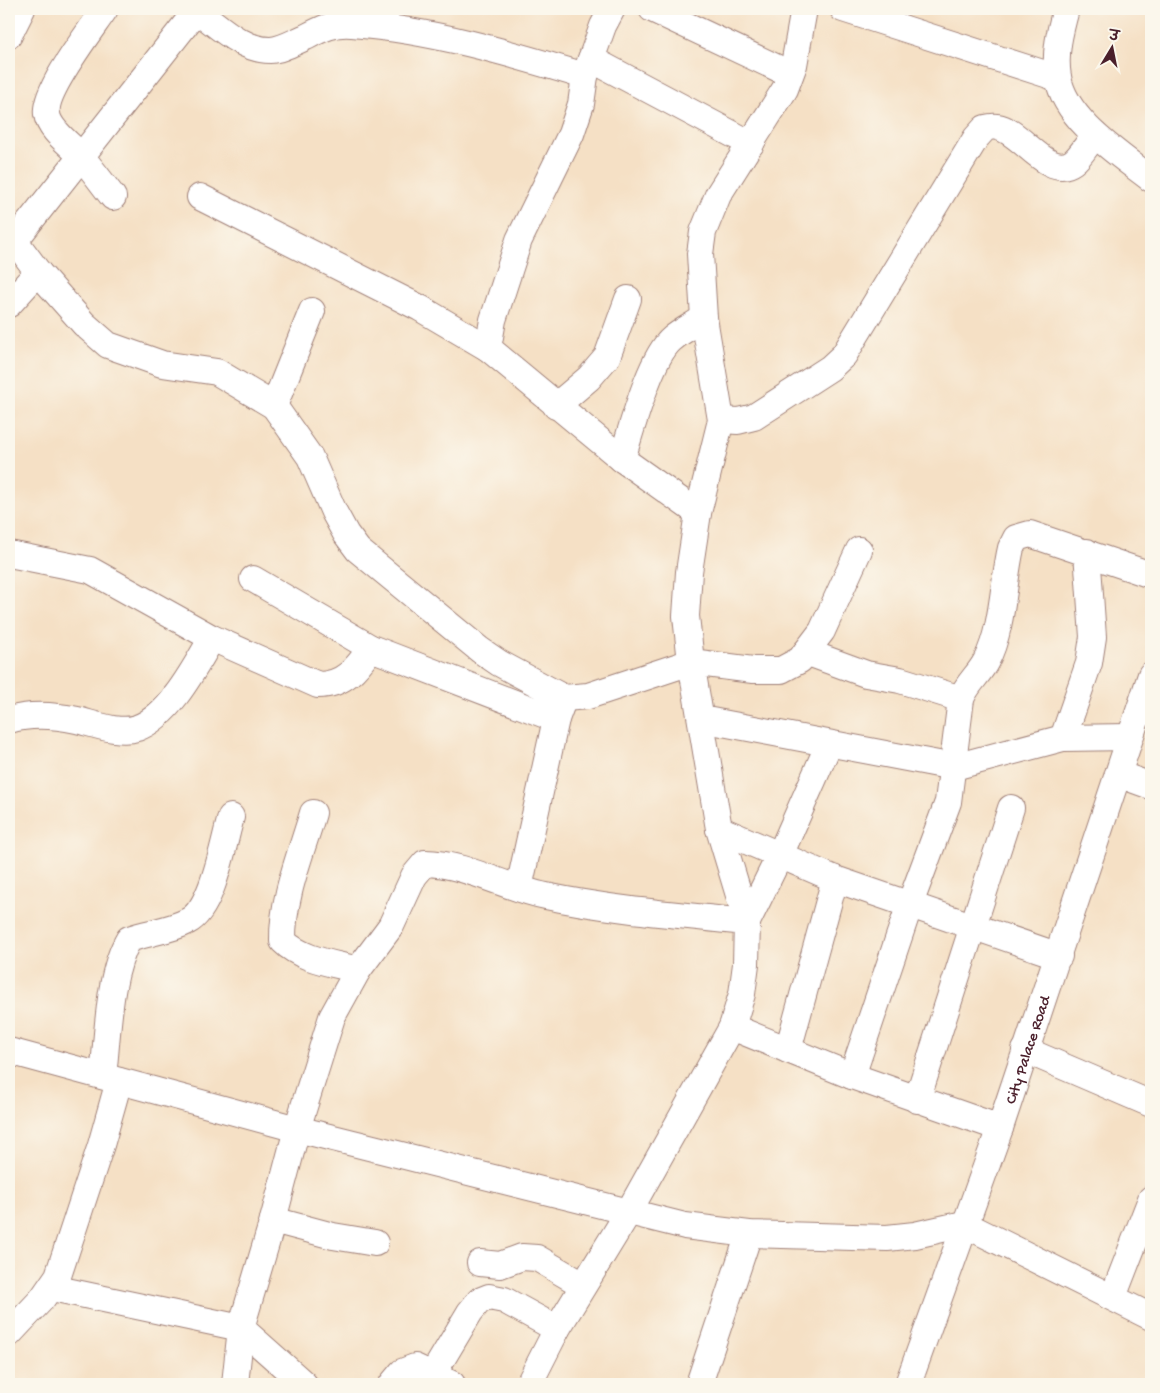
<svg xmlns="http://www.w3.org/2000/svg" width="1160" height="1393" font-family="'Gochi Hand','Playpen Sans Deva',sans-serif">
<style>
.lines{fill:none;stroke-linecap:round;stroke-linejoin:round}
.street-casing{stroke:#a08078;stroke-width:28}
.street{stroke:#fff;stroke-width:26}
.labels{text-anchor:middle;stroke-width:4;stroke-linejoin:round;paint-order:stroke}
.street-label{font-size:16px;fill:#4a1f2b;stroke:#fbf7ec}
</style>
<rect width="100%" height="100%" fill="#fbf7ec"/>
<filter id="ink" filterUnits="userSpaceOnUse"><feTurbulence type="fractalNoise" baseFrequency=".02" numOctaves="2"/><feDisplacementMap in="SourceGraphic" scale="10" xChannelSelector="R" yChannelSelector="G"/><feConvolveMatrix kernelMatrix="1 2 1 2 8 2 1 2 1" color-interpolation-filters="sRGB"/></filter>
<filter id="wash" filterUnits="userSpaceOnUse"><feTurbulence type="fractalNoise" baseFrequency=".0096" numOctaves="4" result="noise"/><feDisplacementMap in="SourceGraphic" scale="20" xChannelSelector="R" yChannelSelector="G"/><feGaussianBlur stdDeviation="1.12" result="paint"/><feColorMatrix in="noise" values="0 0 0 0 0 0 0 0 0 0 0 0 0 0 0 0 0 1.4 0 .05"/><feComposite in="paint" operator="in"/></filter>
<g filter="url(#wash)">
<rect width="100%" height="100%" fill="#f5e0c5"/>
</g>
<g filter="url(#ink)">
<g class="lines">
<defs>
<g id="street">
<path d="M105,9C91,30 43,91 47,114C49,130 70,144 80,155C92,169 102,183 113,197"/>
<path d="M195,9C217,24 241,50 270,50C281,50 296,41 306,37C321,29 335,22 352,24C432,30 509,53 585,76"/>
<path d="M612,9L603,26L585,76L581,104L571,134L519,240L493,320L488,348L622,459L698,513"/>
<path d="M652,9L790,74"/>
<path d="M843,9L1058,78"/>
<path d="M1066,9C1060,31 1054,54 1058,77C1065,120 1119,154 1151,179"/>
<path d="M9,35L22,9"/>
<path d="M591,59L751,144"/>
<path d="M200,197L420,308L488,348"/>
<path d="M9,233L38,272L84,324L108,345L162,364L217,372L274,406L310,457L334,512L346,534L358,550L480,650L499,663L564,698L588,696L691,662L753,670H781L800,660L822,631L859,550"/>
<path d="M9,248L197,10"/>
<path d="M9,304L38,272"/>
<path d="M274,406L312,311"/>
<path d="M556,406L589,378L607,357L628,299"/>
<path d="M721,420L738,421L754,417L830,368L844,355L976,138L985,128C989,127 993,126 997,127C1021,130 1048,180 1073,162C1081,156 1088,143 1095,135"/>
<path d="M622,459C631,431 650,357 672,339C681,331 694,325 704,318"/>
<path d="M9,554L90,570L212,638L318,685C344,685 357,668 371,648"/>
<path d="M253,579L371,648L556,719"/>
<path d="M806,652L866,674L900,680L961,699"/>
<path d="M701,719L954,767L1063,738L1130,737"/>
<path d="M9,720C32,713 54,715 77,720C94,724 119,734 137,728C170,716 195,667 212,638"/>
<path d="M1063,738L1089,663L1093,637L1087,552"/>
<path d="M1118,774L1151,786"/>
<path d="M313,813C301,854 282,898 283,941C302,960 332,963 358,970"/>
<path d="M719,829L835,879L1059,956"/>
<path d="M519,888L556,719L562,703"/>
<path d="M732,1027L852,1076L1000,1128"/>
<path d="M788,1050L835,879"/>
<path d="M1025,1050L1151,1104"/>
<path d="M9,1051L297,1129L685,1226L749,1234L887,1238L915,1235L964,1224"/>
<path d="M103,1076C108,1035 108,974 129,939C149,932 169,931 188,921C213,908 223,844 231,817"/>
<path d="M852,1076L910,904L948,802L961,699C967,683 979,675 986,661C1003,629 1003,582 1011,548L1016,538L1030,534L1151,575"/>
<path d="M917,1100L1011,808"/>
<path d="M273,1220L333,1236L375,1243"/>
<path d="M964,1224L1151,1317"/>
<path d="M480,1263L500,1265L522,1257L537,1258L583,1285"/>
<path d="M52,1288L241,1328L304,1384"/>
<path d="M1113,1297L1151,1199"/>
<path d="M9,1334L42,1299L58,1276L101,1145L119,1081"/>
<path d="M433,1374L470,1312L479,1301L489,1297L504,1300L557,1329"/>
<path d="M235,1384L241,1328L273,1220L297,1129L332,1017L358,970L391,926L414,876L425,863C468,864 505,888 546,896C612,910 680,915 747,922L780,855L829,744"/>
<path d="M392,1384L402,1372L415,1367L452,1384"/>
<path d="M529,1384L557,1329L628,1213L732,1027L742,994L746,964L747,922L719,829L691,662L686,616L689,572L698,513L721,420L704,318L700,254L703,232L718,195L785,89L794,65L804,9"/>
<path d="M699,1384L749,1234"/>
<path id="s1" d="M908,1384L1000,1128L1151,675"/>
</g>
</defs>
<use href="#street" class="street-casing"/>
<use href="#street" class="street"/>
</g>
</g>
<g class="labels">
<g class="street-label">
<text dy="6" stroke="none"><textPath href="#s1" startOffset="355">City Palace Road</textPath></text>
</g>
</g>
<rect width="1160" height="1393" fill="none" stroke="#fbf7ec" stroke-width="30"/>
<g transform="translate(1112 48) rotate(10)" stroke="#fbf7ec" stroke-width="4" paint-order="stroke">
<path d="M0-4L9 19L0 12L-9 19Z" fill="#4a1f2b"/>
<text y="-8" font-size="14" font-weight="bold" text-anchor="middle" fill="#4a1f2b">उ</text>
</g>
</svg>
